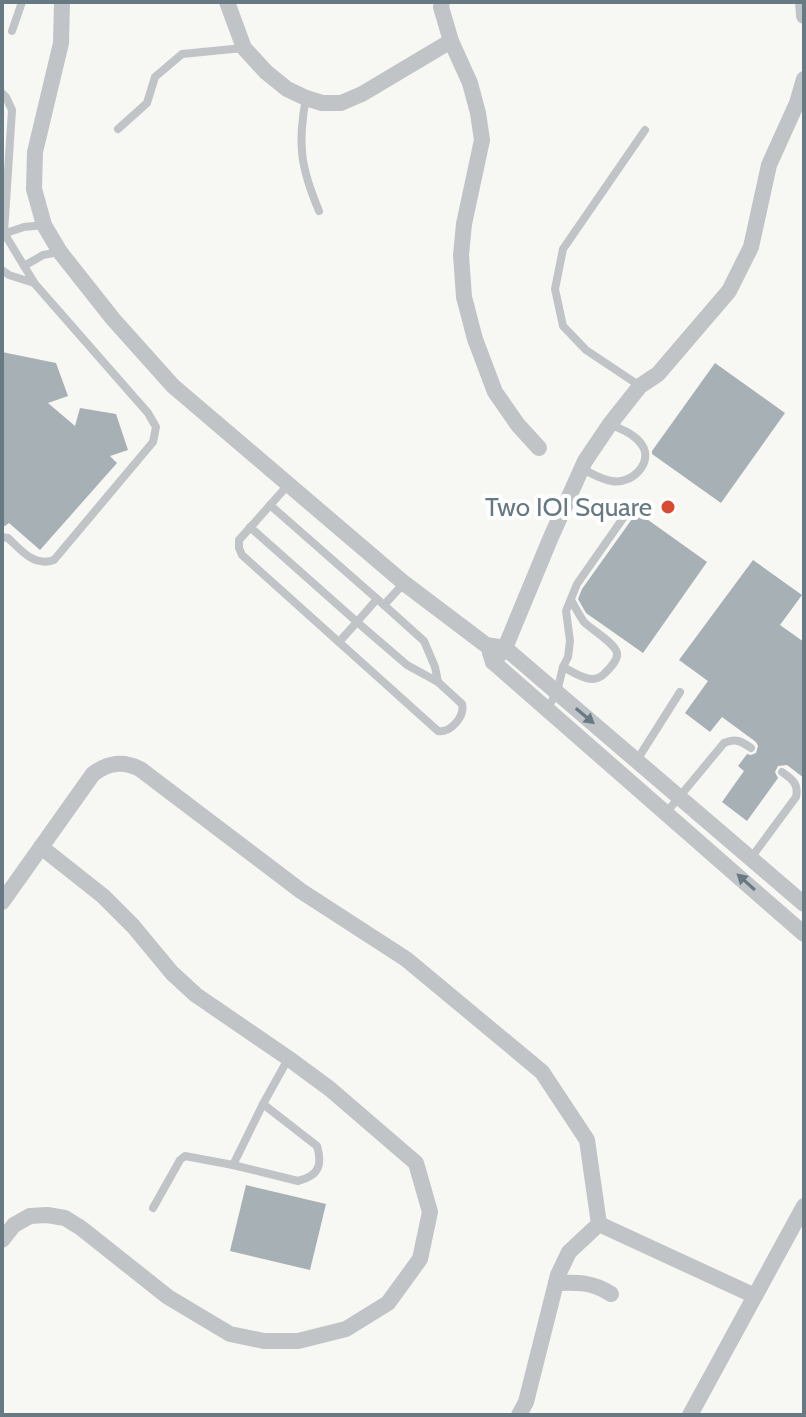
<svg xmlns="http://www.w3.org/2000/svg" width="806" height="1417" font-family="Cabin,sans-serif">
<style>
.building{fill:#a7b0b4}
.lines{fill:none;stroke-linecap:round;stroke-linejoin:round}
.service{stroke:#c0c4c7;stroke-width:8}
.minor{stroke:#c0c4c7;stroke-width:16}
.oneway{fill:#677983}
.poi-dot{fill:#d94a32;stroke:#fff;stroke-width:3}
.labels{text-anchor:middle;stroke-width:8;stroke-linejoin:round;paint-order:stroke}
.poi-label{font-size:26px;fill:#677983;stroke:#fff;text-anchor:end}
</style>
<rect width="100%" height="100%" fill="#f7f7f4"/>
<g class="building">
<path d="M2,352L56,363L68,396L48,403L75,426L80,408L116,414L128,450L110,456L117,463L40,550L9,523L2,528Z"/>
<path d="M715,363L785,413L721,503L652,454V451Z"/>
<path d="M637,512L707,562L643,653L586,613L578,599L582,589Z"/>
<path d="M753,560L802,595L780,625L804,642V778L787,765L778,766L775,772L778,778L747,821L722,802L744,771L738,766L747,754L751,755L756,753L758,746L756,742L722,717L710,732L685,713L708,681L679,660Z"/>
<path d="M246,1185L326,1204L310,1270L230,1251Z"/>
</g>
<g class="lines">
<g class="service">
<path d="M12,31L22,2"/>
<path d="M2,93L6,97L12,110L4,233L35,284L148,413L156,427L153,442L54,560C34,567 22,551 8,538L2,537"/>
<path d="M306,98C297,145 301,168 319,211"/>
<path d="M118,129L147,103L155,77L182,54L243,48"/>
<path d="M3,234L24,227L44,225"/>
<path d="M24,266L43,255L59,252"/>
<path d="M2,270L9,275L34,283"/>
<path d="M640,386L586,350L563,326L555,289L563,249L645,130"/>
<path d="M582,469C591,473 602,480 612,481C631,485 654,463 642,445C635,434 622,430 610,424"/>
<path d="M288,485L239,540V548L242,555L438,731C451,733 465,716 462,704L438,682L407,665L357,622L377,599"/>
<path d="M270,505L384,605L404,583"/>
<path d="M250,527L357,622L339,642"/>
<path d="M384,605L424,641L435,667L438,682"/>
<path d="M563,667C575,673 592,686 604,674C609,669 618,661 617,653C615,643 592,630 584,622C579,615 575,607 571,600"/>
<path d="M547,709L557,692L563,667L568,657L570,641L566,611L577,584L633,504"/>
<path d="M637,760L680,692"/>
<path d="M666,813L724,743C736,738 741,741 751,748"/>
<path d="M751,858L796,797C799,784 792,779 782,772"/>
<path d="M233,1165L298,1181C318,1176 323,1166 317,1146L263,1104"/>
<path d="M153,1208L180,1160L185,1156L233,1165L263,1104L288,1059"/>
</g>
<g class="minor">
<path d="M62,2L61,43L35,152L34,189L44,225L60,252L113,319L173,386L404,583L486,645L505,648L804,904"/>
<path d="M227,2L244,48L266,72L287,89L306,98L322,103H341L362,94L451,41"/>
<path d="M442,2L441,7L451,41L470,83L478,113L482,140L464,224L461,255L464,297L475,339L495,392L518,425L539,448"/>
<path d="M803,2L804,16"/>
<path d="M490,653L493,662L804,934"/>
<path d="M493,662L505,648L551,537L585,461L610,424L640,386L658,374L729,291L751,247L769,165L797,103L804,79"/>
<path d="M2,902L93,774C109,762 123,761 140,769L301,891L406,959L542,1072L587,1140L599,1224"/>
<path d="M599,1224L755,1296"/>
<path d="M2,1240L14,1225L30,1216L47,1215L65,1218L81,1228L168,1297L230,1334L264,1341H298L346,1329L388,1303L420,1259L430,1212L416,1163L330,1089L288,1058L196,995L172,973L133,926L103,896L41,847"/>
<path d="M556,1283C577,1282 593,1282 611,1294"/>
<path d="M519,1415L526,1402L558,1275L569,1252L599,1224"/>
<path d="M690,1415L804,1206"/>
</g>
</g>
<defs><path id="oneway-solid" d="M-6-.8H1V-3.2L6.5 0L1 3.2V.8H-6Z" transform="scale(2)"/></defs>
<g class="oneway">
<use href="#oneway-solid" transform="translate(585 716) rotate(40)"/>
<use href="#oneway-solid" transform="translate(746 882) rotate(-138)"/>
</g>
<circle class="poi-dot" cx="668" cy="507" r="8"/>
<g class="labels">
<g class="poi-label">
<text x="652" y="516">Two IOI Square</text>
</g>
</g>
<rect width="806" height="1417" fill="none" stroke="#677983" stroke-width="8"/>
</svg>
